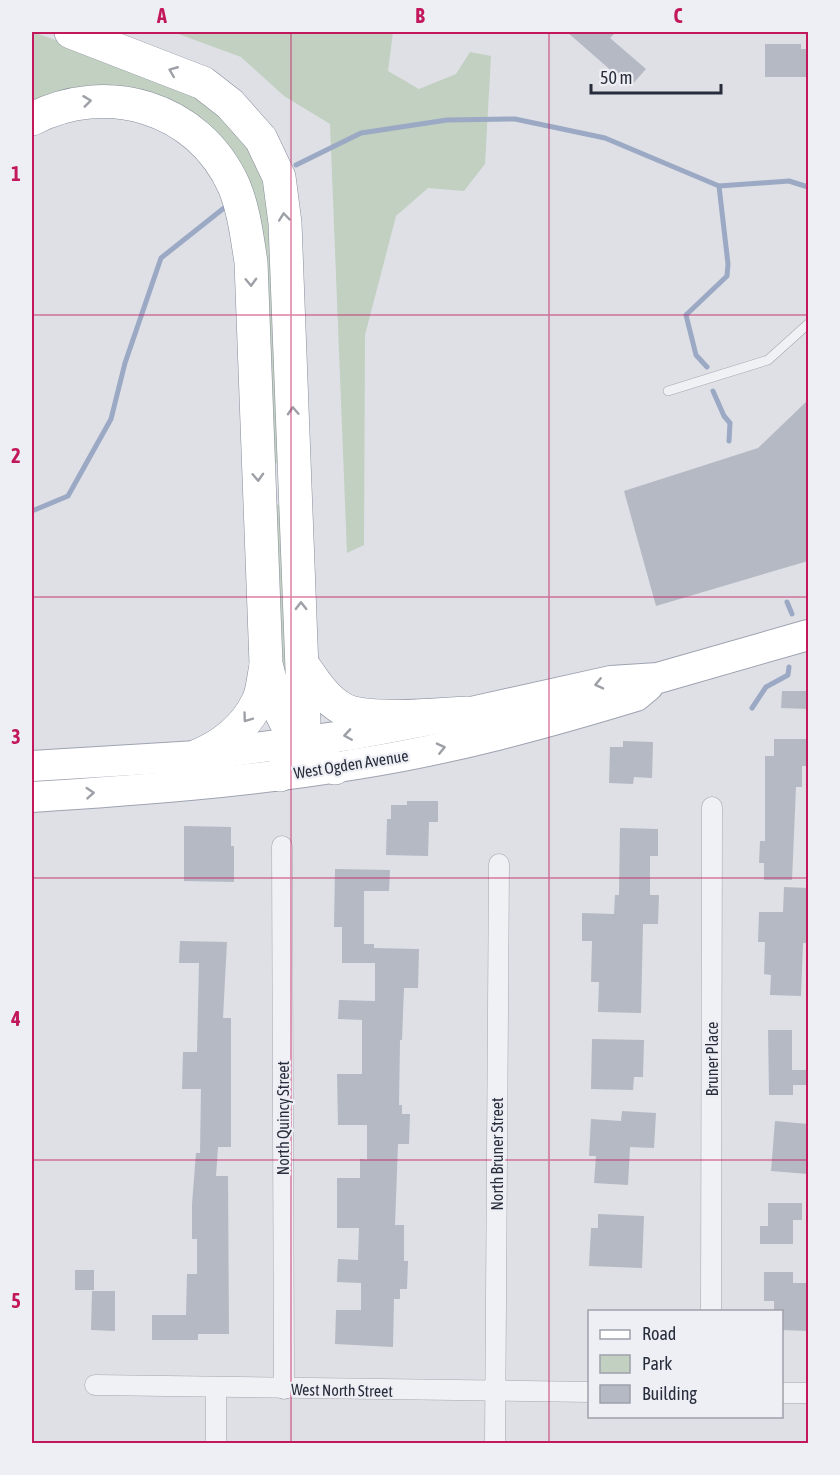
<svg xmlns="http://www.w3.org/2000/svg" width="840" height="1475" font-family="'Asap Condensed',sans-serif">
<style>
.green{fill:#c1d0c0}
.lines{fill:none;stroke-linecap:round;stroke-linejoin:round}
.stream{stroke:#9ba9c4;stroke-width:5}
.building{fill:#b5b9c3}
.service-casing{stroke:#a4a7b0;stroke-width:10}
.minor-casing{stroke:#a4a7b0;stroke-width:21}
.primary-casing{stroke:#9ea3b1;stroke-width:32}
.motorway-casing{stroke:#868c9c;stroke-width:34}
.service{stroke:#f0f1f5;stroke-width:9}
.minor{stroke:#f0f1f5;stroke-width:20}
.primary{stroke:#fff;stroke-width:30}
.motorway{stroke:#fff;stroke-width:33}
.oneway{stroke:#9ea0a7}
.grid{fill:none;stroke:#c2185b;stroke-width:1.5;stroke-opacity:0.55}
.labels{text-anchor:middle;stroke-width:4.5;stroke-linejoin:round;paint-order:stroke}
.street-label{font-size:16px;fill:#282d3c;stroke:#edeff4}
.neatline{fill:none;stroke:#c2185b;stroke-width:2}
.grid-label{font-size:20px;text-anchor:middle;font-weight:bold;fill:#c2185b}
</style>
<rect width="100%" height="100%" fill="#dee0e6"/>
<g class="green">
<path d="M32,32L143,70L193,91L245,140L271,192L283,462L271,464L263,266L203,128L32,106Z"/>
<path d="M173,32H393L388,71L419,89L456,74L470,52L491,56L485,164L464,191L428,188L396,216L365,335L364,545L347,553L330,124L284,96L241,57Z"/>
<path d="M276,503L286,512L291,686L284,689Z"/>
</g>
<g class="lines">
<g class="stream">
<path d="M296,165L361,133L447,120L515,119L605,138L719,186L789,181L808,187"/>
<path d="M707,367L696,355L686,315L727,276L728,264L719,186"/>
<path d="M713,391L724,416L730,423L729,441"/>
<path d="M32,511L68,496L111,419L125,363L161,258L224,208"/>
<path d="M787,602L792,614"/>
<path d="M752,708L766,687L788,675L789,667"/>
</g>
</g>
<g class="building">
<path d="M567,32H616L610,38L646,69L630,87Z"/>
<path d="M765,44H801V49H808V77H765Z"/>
<path d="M808,400V561L656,606L624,491L758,448Z"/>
<path d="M782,691H808V709L781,708Z"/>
<path d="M774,739H808V766H802V787H796L792,880H764V863H759L760,841H765V756H774Z"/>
<path d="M623,741L653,742L652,778L634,777L633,784L609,783L610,747H623Z"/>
<path d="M407,801H438V822H429L428,856L386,855L387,819H391V805H407Z"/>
<path d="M184,826L231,827V846H234V882L184,881Z"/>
<path d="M620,828L658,829V856H650V895H659L658,924H643L641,1013L598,1012L599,982H591L592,941H582V913L614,914L615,895H619Z"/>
<path d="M335,869L390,870L389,891H364V944H374V948L419,949L418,988H404L402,1040H400L399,1105H402V1114H410L409,1144H398L395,1225H404V1261H408L407,1289H400V1299H394L393,1347L335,1344L336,1310H361V1283L337,1282L338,1259L358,1260L359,1228H337V1178H360V1159L367,1160V1125H338L337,1074H362V1020L338,1019L339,1000L375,1001V963H342V927H334Z"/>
<path d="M784,887L808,888V943H803L801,996L770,995L771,975L764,974L765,942H758L759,912H783Z"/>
<path d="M180,941L227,942L223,1018H231V1147H218L216,1176H228L229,1334H198V1340H152V1315H186L187,1274H197V1239H192V1204L196,1153H200L201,1089H182L183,1052H197L199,963H179Z"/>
<path d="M768,1030H792V1070H806V1085H793V1095H769Z"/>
<path d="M592,1039L644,1040L643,1077H634L633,1090L591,1089Z"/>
<path d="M622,1111L656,1113L654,1148L630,1147L628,1185L594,1183L596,1156H589L591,1119L621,1121Z"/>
<path d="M775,1121L808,1124V1174L771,1171Z"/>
<path d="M768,1203H802V1220H793V1244H760V1226H768Z"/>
<path d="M598,1214L644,1216L642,1268L589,1266L591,1228H598Z"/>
<rect x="75" y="1270" width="19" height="20"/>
<path d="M764,1272H793V1283H807L808,1331L782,1330V1311H774V1301H764Z"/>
<path d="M92,1291H115V1331L91,1330Z"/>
</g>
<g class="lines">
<defs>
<path id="service" d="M668,391L768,360L808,324"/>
<g id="minor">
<path d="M282,846L284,1389"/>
<path d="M711,1312L712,807"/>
<path d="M95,1385L590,1392"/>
<path d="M782,1393H808"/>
<path d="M216,1444V1389"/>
<path d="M495,1444L499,864"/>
</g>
<g id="primary">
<path d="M32,766L197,756L350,735L467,713L611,681L658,678L808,635"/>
<path d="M32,797C141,790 249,782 357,764C452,749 544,724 636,696L648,686"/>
</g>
<g id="motorway">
<path d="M71,32L203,83L230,104L261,139L279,177L285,223L304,722L295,752L280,775"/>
<path d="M32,119C106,81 198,106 234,186C244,210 247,237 251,262L266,664C278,713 288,743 335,768"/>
<path d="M303,665C314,681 325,699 343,709C366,722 439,714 467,713"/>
<path d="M197,756C222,746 245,728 257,703C263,693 263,678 266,666"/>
</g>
</defs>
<use href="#service" class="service-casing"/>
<use href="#minor" class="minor-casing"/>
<use href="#primary" class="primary-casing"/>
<use href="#motorway" class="motorway-casing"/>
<use href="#service" class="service"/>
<use href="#minor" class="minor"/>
<use href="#primary" class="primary"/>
<use href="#motorway" class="motorway"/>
</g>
<defs><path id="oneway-chevron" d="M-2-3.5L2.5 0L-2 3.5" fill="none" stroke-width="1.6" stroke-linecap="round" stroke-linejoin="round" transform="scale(1.5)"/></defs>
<g class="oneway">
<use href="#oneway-chevron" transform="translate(173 71) rotate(-158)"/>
<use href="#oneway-chevron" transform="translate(87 101) rotate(-7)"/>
<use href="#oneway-chevron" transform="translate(284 217) rotate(-96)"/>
<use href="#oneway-chevron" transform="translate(251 282) rotate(88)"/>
<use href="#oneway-chevron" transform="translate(293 411) rotate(-93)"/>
<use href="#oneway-chevron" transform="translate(258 477) rotate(87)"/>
<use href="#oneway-chevron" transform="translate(301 606) rotate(-91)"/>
<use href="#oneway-chevron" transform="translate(599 684) rotate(167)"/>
<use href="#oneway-chevron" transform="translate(247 718) rotate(126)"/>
<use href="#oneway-chevron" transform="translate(348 735) rotate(171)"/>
<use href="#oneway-chevron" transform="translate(441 748) rotate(-13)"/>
<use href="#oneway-chevron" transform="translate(90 793) rotate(-4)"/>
</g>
<path class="grid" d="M291,32V1444M549,32V1444M32,315H808M32,597H808M32,878H808M32,1160H808"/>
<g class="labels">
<g class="street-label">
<text transform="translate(351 764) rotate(-9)" y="6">West Ogden Avenue</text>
<text transform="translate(712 1059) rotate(-90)" y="6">Bruner Place</text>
<text transform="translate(283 1118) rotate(-90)" y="6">North Quincy Street</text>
<text transform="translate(497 1154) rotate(-90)" y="6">North Bruner Street</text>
<text transform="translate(342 1390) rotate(1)" y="6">West North Street</text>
</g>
</g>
<rect width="840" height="1475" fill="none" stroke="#edeff4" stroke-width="66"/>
<rect x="588" y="1310" width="195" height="108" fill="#edeff4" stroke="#9ea1aa" stroke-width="1.5"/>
<rect x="600" y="1330" width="30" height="9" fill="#ffffff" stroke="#9ea1aa" stroke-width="1.5"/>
<text x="642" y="1340" font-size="18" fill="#282d3c">Road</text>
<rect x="600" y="1355" width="30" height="18" fill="#c1d0c0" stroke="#9ea1aa" stroke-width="1.5"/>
<text x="642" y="1370" font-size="18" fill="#282d3c">Park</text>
<rect x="600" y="1385" width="30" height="18" fill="#b5b9c3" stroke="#9ea1aa" stroke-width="1.5"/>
<text x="642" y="1400" font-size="18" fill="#282d3c">Building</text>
<path d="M591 84v9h130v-9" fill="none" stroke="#282d3c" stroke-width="3"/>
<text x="600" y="84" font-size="18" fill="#282d3c" stroke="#edeff4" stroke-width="4.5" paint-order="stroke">50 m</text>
<rect x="33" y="33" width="774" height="1409" class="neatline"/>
<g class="grid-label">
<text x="162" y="23">A</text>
<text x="420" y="23">B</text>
<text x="678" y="23">C</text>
<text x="16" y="181">1</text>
<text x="16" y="463">2</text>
<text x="16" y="744">3</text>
<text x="16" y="1026">4</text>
<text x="16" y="1308">5</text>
</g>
</svg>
